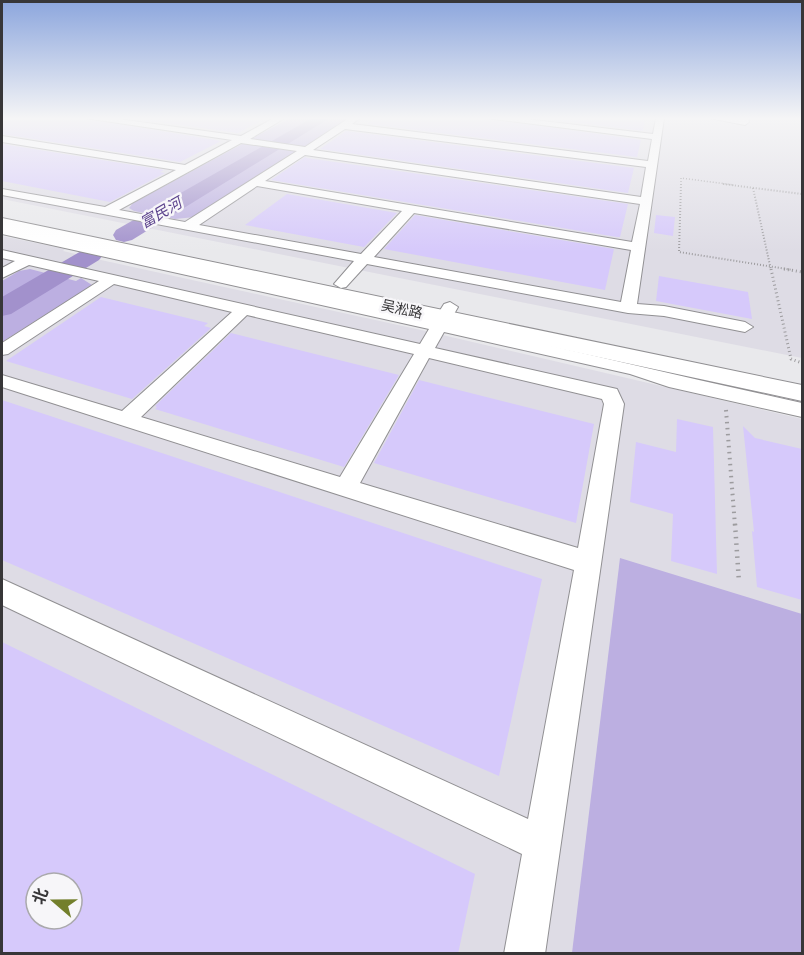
<svg xmlns="http://www.w3.org/2000/svg" width="804" height="955" font-family="Raleway,'Noto Sans SC',sans-serif">
<style>
.built{fill:#dedce5;fill-rule:evenodd}
.green{fill:#bcafe1}
.lines{fill:none;stroke-linecap:round;stroke-linejoin:round}
.river{fill:#a291cc;fill-rule:evenodd}
.building{fill:#d6c9fb;fill-rule:evenodd}
.minor-casing{stroke:#919093;stroke-width:2}
.major-casing{stroke:#919093;stroke-width:2}
.path-far4{stroke:#9d9c9f;stroke-width:1.5;stroke-dasharray:1 2;stroke-linecap:butt}
.path-far3{stroke:#9d9c9f;stroke-width:2;stroke-dasharray:1 2;stroke-linecap:butt}
.path-far2{stroke:#9d9c9f;stroke-width:3;stroke-dasharray:1 3;stroke-linecap:butt}
.path-far1{stroke:#9d9c9f;stroke-width:4;stroke-dasharray:1.5 4.5;stroke-linecap:butt}
.path{stroke:#9d9c9f;stroke-width:4.5;stroke-dasharray:1.5 5;stroke-linecap:butt}
.minor{fill:#fff;fill-rule:evenodd}
.major{fill:#fff;fill-rule:evenodd}
.labels{text-anchor:middle;stroke-width:5;stroke-linejoin:round;paint-order:stroke}
.far-street-label{font-size:14px;fill:#373638;stroke:#f7f6f9}
.far-water-label{font-size:15px;font-style:italic;fill:#5c438d;stroke:#f7f6f9}
</style>
<rect width="100%" height="100%" fill="#e9e9ec"/>
<g class="built">
<path d="M2,118H802V358L2,199Z"/>
<path d="M2,236L65,249L63,251L101,260L421,330L802,419V953L2,954ZM36,883H72V919H36Z"/>
</g>
<g class="green">
<path d="M290,118H350L195,217L175,219L134,211L129,208L133,203Z"/>
<path d="M30,269L76,281L81,278L92,285L2,342V281L19,271Z"/>
<path d="M620,558L802,614V953H572Z"/>
</g>
<g class="lines">
<g class="river">
<path d="M312,118H330L132,240L124,242L116,240L113,235L116,230Z"/>
<path d="M91,248L99,250L103,255L99,260L11,314L2,316V297L83,250Z"/>
</g>
</g>
<g class="building">
<path d="M2,118H83L221,141L180,162L2,134Z"/>
<path d="M130,118H266L238,133Z"/>
<path d="M374,118H484L641,140L637,157L367,124Z"/>
<path d="M540,118H645L643,131Z"/>
<path d="M346,131L634,168L628,193L320,149Z"/>
<path d="M2,144L164,170L160,172L165,173L110,202L2,181Z"/>
<path d="M305,157L307,158L628,204L620,237H617L271,180Z"/>
<path d="M287,194L397,213L364,247L245,225Z"/>
<path d="M415,215L614,249L605,290L384,249Z"/>
<path d="M656,215L675,217L673,236L654,233Z"/>
<path d="M659,276L748,292L752,319L656,301Z"/>
<path d="M101,297L208,323L204,326L211,328L132,399L6,361Z"/>
<path d="M231,333L399,375L344,467L155,409L157,407L155,406Z"/>
<path d="M419,380L594,424L576,523L374,463Z"/>
<path d="M2,400L542,579L499,776L2,560Z"/>
<path d="M677,419L713,427L717,574L671,561L673,514L630,502L636,442L676,452Z"/>
<path d="M743,426L755,438L802,449V600L757,587L752,531L754,532Z"/>
<path d="M2,642L475,874L458,954H2ZM36,883H72V919H36Z"/>
</g>
<g class="lines">
<defs>
<g id="minor">
<path d="M85,118H111L241,136L274,118H285L250,139L305,147L349,118H360L352,124L648,161L652,139L486,118H517L653,134L656,118H664L637,304L664,306L745,322L753,327L745,332L664,316L628,313L367,264L346,287L341,288L334,284L354,261L2,195V189L105,207L176,170L2,142V136L185,165L232,140ZM345,129L646,167L641,197L313,150ZM241,143L297,151L185,222L119,210ZM305,155L640,204L632,242L265,181ZM257,186L402,211L361,254L199,225ZM414,213L631,250L621,302L374,257Z"/>
<path d="M709,118H748L749,122L745,125Z"/>
<path d="M2,226L434,320L444,304L450,302L458,307L449,323C567,349 684,377 802,403V417L669,387L630,374L444,332L435,348L617,389L624,404L545,954H504L522,854L2,605V579L528,819L574,570L2,387V375L122,411L232,312L114,284L8,354L2,355V343L99,281L29,265L2,278V268L15,261L2,258V250L420,344L429,329L2,234ZM247,315L414,354L340,477L141,417ZM429,358L602,399L604,404L578,548L360,483Z"/>
</g>
<path id="major" d="M2,218L802,385V401L2,228Z"/>
</defs>
<use href="#minor" class="minor-casing"/>
<use href="#major" class="major-casing"/>
<path class="path-far4" d="M681,185V178L734,185"/>
<g class="path-far3">
<path d="M681,184L679,252L793,270"/>
<path d="M723,184L802,194"/>
<path d="M753,188L771,270"/>
</g>
<g class="path-far2">
<path d="M771,269L791,359L802,363"/>
<path d="M784,269L802,272"/>
</g>
<path class="path-far1" d="M726,410L735,526"/>
<path class="path" d="M735,524L739,582"/>
<use href="#minor" class="minor"/>
<use href="#major" class="major"/>
</g>
<linearGradient id="sky" x2="0" y2="1"><stop stop-color="#8ca6dd"/><stop offset="0.47" stop-color="#f5f5f6"/><stop offset="1" stop-color="#f5f5f6" stop-opacity="0"/></linearGradient>
<rect width="804" height="252" fill="url(#sky)"/>
<g class="labels">
<g class="far-street-label">
<text transform="translate(402 309) rotate(12)" y="5">吴淞路</text>
</g>
<g class="far-water-label">
<text transform="translate(161 213) rotate(-30)" y="5">富民河</text>
</g>
</g>
<rect width="804" height="955" fill="none" stroke="#373638" stroke-width="6"/>
<g transform="translate(54 901) rotate(290)"><circle r="28" fill="#f7f6f9" stroke="#aaa9ac" stroke-width="1.5"/>
<path d="M0-4.5L10 22L0 15L-10 22Z" fill="#737f2c"/>
<text y="-9" font-size="16" font-weight="bold" text-anchor="middle" fill="#373638">北</text>
</g>
</svg>
